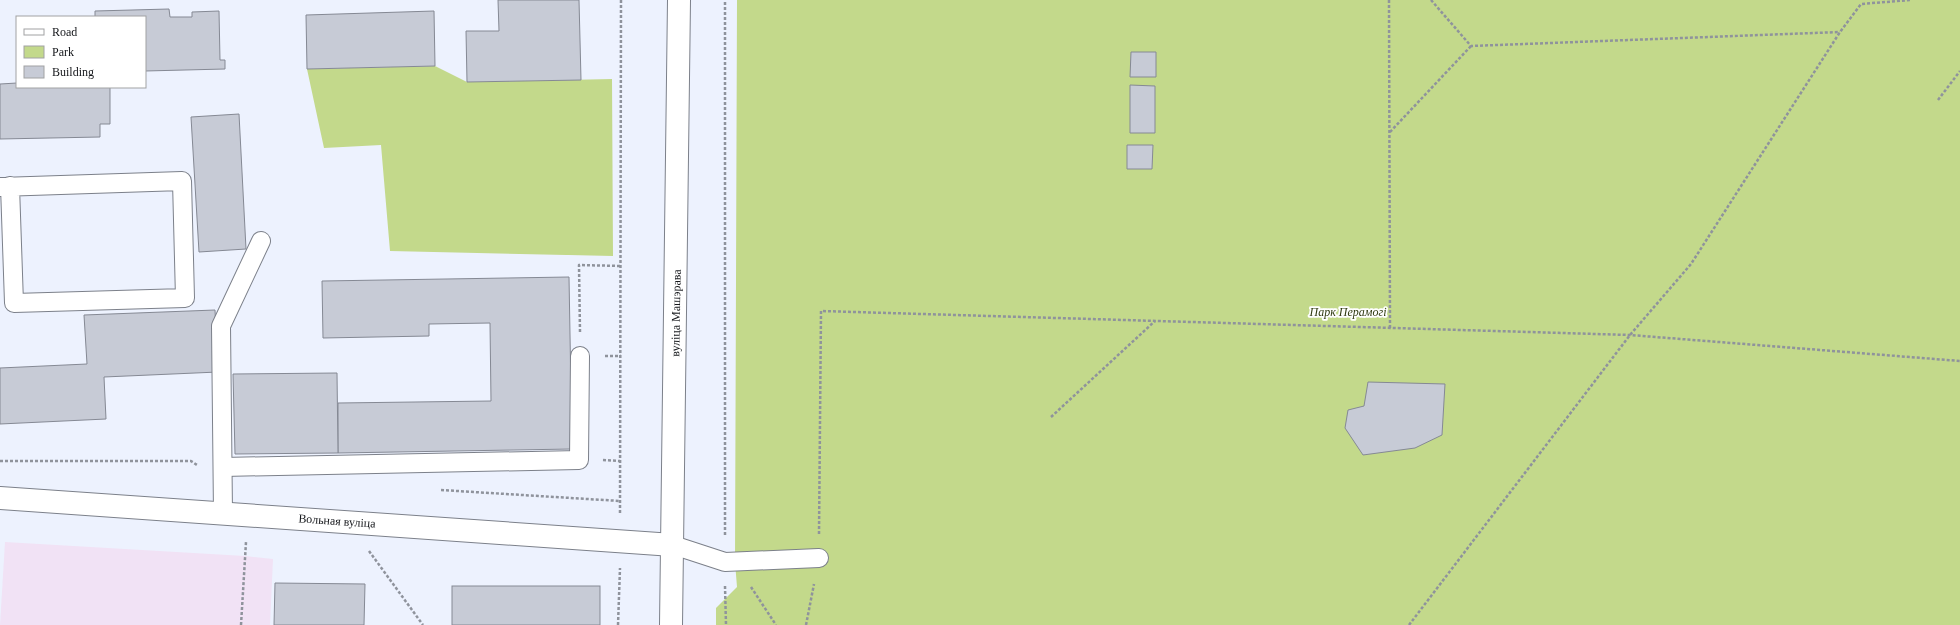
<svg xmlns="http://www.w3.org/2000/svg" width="1960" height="625" font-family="Georgia,serif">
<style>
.education{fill:#f1e2f5}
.green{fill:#c3d98b}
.building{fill:#c7cbd6;stroke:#858994}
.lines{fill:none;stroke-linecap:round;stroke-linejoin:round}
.service-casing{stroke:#7c808a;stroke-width:20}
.minor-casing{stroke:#7c808a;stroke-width:24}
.primary-casing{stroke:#7c808a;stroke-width:24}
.path{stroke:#8f939c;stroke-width:2.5;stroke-dasharray:3 2;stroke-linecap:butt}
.service{stroke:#fff;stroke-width:18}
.minor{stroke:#fff;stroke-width:22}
.primary{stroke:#fff;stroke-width:22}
.labels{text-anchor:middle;stroke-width:3.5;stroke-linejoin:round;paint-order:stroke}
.park-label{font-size:12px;font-style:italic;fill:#313b12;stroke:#fff}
.street-label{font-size:12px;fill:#14161a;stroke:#fff}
</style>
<rect width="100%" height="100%" fill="#edf2fe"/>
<path class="education" d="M5,542L245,556L273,559L270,625H0Z"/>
<g class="green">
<path d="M737,0H1960V625H716V608L737,587L735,562Z"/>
<path d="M435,66L467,82L612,79L613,256L390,251L381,145L324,148L307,69Z"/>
</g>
<g class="building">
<path d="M498,0H579L581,80L467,82L466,31H499Z"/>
<path d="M169,9L170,17H192V12L219,11L220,60H225V69L145,71V17H95V11Z"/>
<path d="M434,11L435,66L307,69L306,15Z"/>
<path d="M1131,52H1156V77H1130Z"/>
<path d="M17,83V87H110V124H100V137L0,139V84Z"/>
<path d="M1130,85L1155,86V133H1130Z"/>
<path d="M239,114L246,249L199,252L191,117Z"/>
<path d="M1127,145H1153L1152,169H1127Z"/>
<path d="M569,277L572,449L338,453V403L491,401L490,323L429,324V336L323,338L322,281Z"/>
<path d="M215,310L218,372L104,377L106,419L0,424V368L87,364L84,315Z"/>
<path d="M337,373L338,453L235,454L233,374Z"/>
<path d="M1368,382L1445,384L1442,435L1415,448L1363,455L1345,428L1348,410L1364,406Z"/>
<path d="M275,583L365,584L364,625H274Z"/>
<rect x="452" y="586" width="148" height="39"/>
</g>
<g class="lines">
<defs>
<g id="service">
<path d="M0,187L182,181L185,298L14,303L10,186"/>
<path d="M223,467L579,460L580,356"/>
<path d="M223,513L221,326L261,241"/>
<path d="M673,545L725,562L819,558"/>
</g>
<path id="minor" d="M0,498L673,545"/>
<path id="primary" d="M671,625L679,0"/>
</defs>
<use href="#service" class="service-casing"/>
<use href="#minor" class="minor-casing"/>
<use href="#primary" class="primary-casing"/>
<g class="path">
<path d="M1389,0L1390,328"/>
<path d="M1431,0L1471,46L1840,32"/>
<path d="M1938,100L1960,71"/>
<path d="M1390,132L1471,46"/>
<path d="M580,332L579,265L621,266"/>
<path d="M605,356H621"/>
<path d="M1051,417L1155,321"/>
<path d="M603,460L620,461"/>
<path d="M0,461H191L197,465"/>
<path d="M441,490L620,501"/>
<path d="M620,513L621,0"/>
<path d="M819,534L821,311L1630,335L1960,361"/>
<path d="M725,535V0"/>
<path d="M369,551L423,625"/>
<path d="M725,586L726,625"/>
<path d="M751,587L776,625"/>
<path d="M241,625L246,542"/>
<path d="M618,625L620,568"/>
<path d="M806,625L814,584"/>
<path d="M1409,625L1630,335L1691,264L1840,32L1861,4L1910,0"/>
</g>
<use href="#service" class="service"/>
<use href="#minor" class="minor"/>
<use href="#primary" class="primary"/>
</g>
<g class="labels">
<g class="park-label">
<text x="1348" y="316">Парк Перамогі</text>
</g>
<g class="street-label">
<text transform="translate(676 313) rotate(-89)" y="4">вуліца Машэрава</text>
<text transform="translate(337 521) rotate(4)" y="4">Вольная вуліца</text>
</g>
</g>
<rect x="16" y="16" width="130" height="72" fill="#ffffff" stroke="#a1a2a3"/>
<rect x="24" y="29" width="20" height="6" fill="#ffffff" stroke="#a1a2a3"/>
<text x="52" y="36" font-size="12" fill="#14161a">Road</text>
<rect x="24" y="46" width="20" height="12" fill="#c3d98b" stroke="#a1a2a3"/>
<text x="52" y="56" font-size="12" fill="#14161a">Park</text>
<rect x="24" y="66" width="20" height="12" fill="#c7cbd6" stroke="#a1a2a3"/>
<text x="52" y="76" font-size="12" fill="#14161a">Building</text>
</svg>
